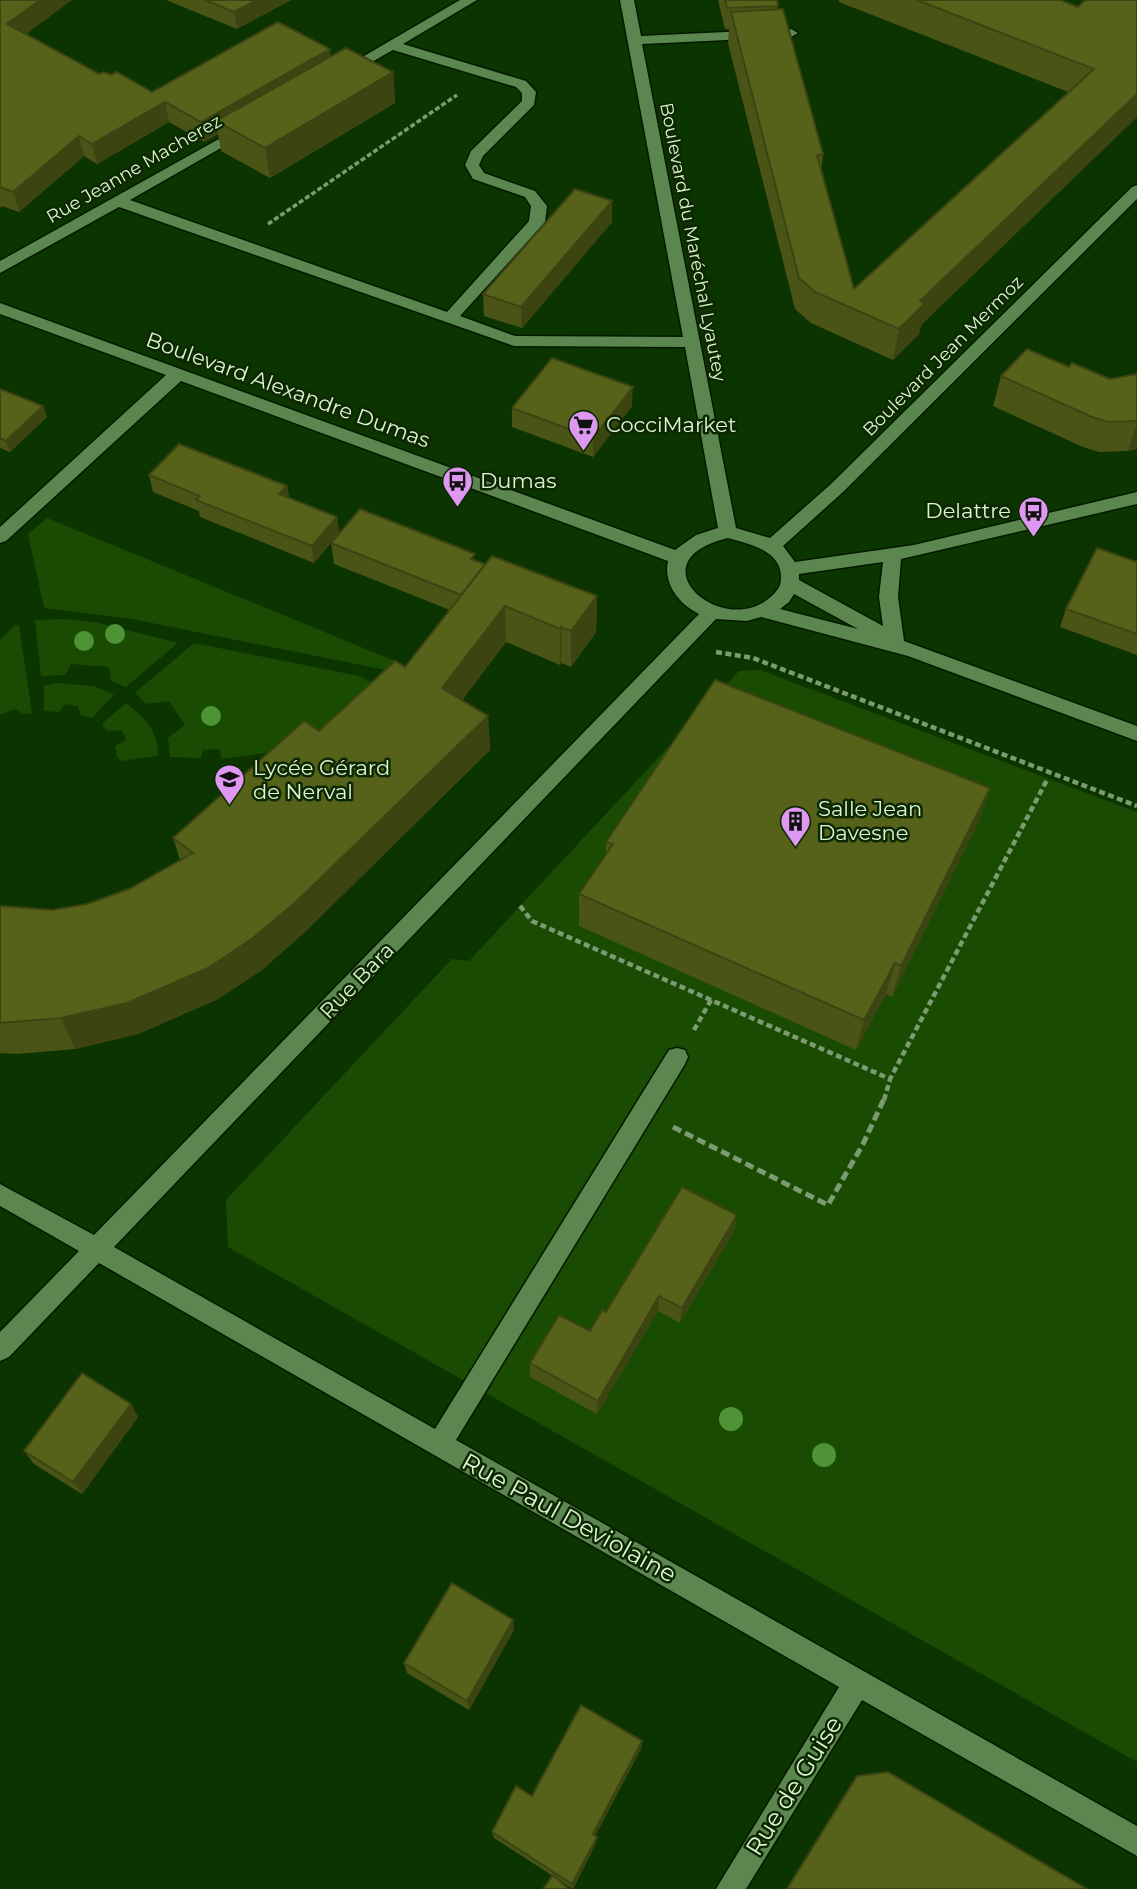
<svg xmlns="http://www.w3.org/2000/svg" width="1137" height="1889" font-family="Montserrat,sans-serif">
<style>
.green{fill:#1a4b03}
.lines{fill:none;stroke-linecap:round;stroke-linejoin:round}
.minor-casing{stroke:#051800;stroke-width:3}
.path-far2{stroke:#7d9b73;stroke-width:3.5;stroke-dasharray:5 2.5;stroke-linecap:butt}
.path-far1{stroke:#7d9b73;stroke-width:4.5;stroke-dasharray:6 3.5;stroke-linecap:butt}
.path{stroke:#7d9b73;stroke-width:5;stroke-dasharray:9 4.5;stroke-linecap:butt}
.minor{fill:#5c864f;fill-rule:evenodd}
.tree{fill:#4e9436}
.wall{fill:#4a5416}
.shaded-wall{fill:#3c4512}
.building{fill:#56621a;stroke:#3c4512;stroke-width:2}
.labels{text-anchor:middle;stroke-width:5;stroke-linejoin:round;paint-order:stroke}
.far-street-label{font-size:18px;fill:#ddf4d6;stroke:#0b2801}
.street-label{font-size:21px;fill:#ddf4d6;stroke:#0b2801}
.poi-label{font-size:21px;fill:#ddf4d6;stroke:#0b2801;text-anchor:start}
.near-street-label{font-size:24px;fill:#ddf4d6;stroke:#0b2801}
</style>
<rect width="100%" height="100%" fill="#0c3400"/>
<g class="green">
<path d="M47,518L446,682L132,619L44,608L28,534Z"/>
<path d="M62,619L95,622L178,643L126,687L111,681L109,667L71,664L65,675L41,676L35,620Z"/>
<path d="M15,625L19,626L32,713L23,714L15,709L0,715V640Z"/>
<path d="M194,643L359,676L375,684L296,768L271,752L222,759L219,749L203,750L201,758L170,757L168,738L185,725L169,701L146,704L135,693Z"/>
<path d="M760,670L1137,812V1762L228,1247L226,1200L452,959L469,961L739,671Z"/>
<path d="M56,683L94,686L114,695L92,718L81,715L78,706L65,704L59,712L44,711V686Z"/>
<path d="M126,703C144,716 159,732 158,756L121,761L117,757L115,746L126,740L122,730L109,731L102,726L104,722Z"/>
</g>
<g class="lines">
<defs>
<path id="minor" d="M460,0H477L403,44L526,81L536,92L534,105L483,156L479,165L484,173L535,191L547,206L545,222L460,316L515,336L683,337L620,0H634L641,36L791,29L798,33L791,37L642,44L736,528L770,538L831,484L1132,187L1137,185V199L843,492L783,546L795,562L914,545L1137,492V504L901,559L898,597L904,641L1137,726V741L908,656L761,617L747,621L716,619L114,1247L435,1429L669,1050L677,1048L685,1050L688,1057L685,1064L456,1440L1137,1826V1856L862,1700L746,1889H716L839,1687L99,1263L9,1357L0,1361V1332L79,1251L0,1206V1184L94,1235L699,614C679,604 663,584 668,561L181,381L6,541L0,543V527L166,375L0,314V303L675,550L696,535L718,528L685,347L514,346L119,207L0,273V261L244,125L251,129L249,132L130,200L447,312L529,221L531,206L525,197L473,179L465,165L471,151L522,101V93L516,87L393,50L347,76H337L335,73ZM728,538C749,544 780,550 781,576C782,588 774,595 764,602C715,633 636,560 728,538ZM883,562L879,597L883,626L799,580V574ZM794,594L858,629L780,609L789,602Z"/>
</defs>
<use href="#minor" class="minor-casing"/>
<path class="path-far2" d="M268,224L457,95"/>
<g class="path-far1">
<path d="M716,652L753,658L1137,806"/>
<path d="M520,906L532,921L890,1079L1048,778"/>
<path d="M694,1030L711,1000"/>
<path d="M884,1100L890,1080"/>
</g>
<path class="path" d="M673,1127L828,1205L863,1144L884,1099"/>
<use href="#minor" class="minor"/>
</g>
<g class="tree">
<circle cx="115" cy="634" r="10"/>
<circle cx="84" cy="641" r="10"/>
<circle cx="211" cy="716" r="10"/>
<circle cx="731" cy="1419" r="12"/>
<circle cx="824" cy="1455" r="12"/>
</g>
<g class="wall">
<path d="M0,0L26,34L99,74L111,75L152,92L331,56L393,72L395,103L270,178L221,151L218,134L204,142L169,122L97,164L84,156L19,212L2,206L0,208Z"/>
<path d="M166,0H291L237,29Z"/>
<path d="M718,0H777L778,10L823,154L821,171L854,289L1068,92L839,2V0H1060L1137,117L921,325L919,334L893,360L811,323L795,309L728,43L729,29H725Z"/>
<path d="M612,201V222L522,328L484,316L483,294Z"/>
<path d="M1069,367L1110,379L1137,374V449L1128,451L1099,452L1083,447L993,406L1001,376Z"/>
<path d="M0,389L43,406L47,417L10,452L0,448Z"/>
<path d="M632,406L593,457L512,427V408Z"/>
<path d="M149,475L287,486L289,498L337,517L339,533L475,560L485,564L597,596L596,632L571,667L561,663L560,665L506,642L462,700L488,716L490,750L305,932L262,970L218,999L138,1034L75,1049L17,1054L0,1053V906L52,910L87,904L129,889L180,860L173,838L405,667L450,610L334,564L331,543L314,563L200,517L199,511L153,492Z"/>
<path d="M1137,562V655L1060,627L1066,609Z"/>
<path d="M979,821L892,997L886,994L856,1050L579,926V894L606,854V842Z"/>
<path d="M737,1215L734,1231L680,1323L658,1311L597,1414L530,1377V1363L590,1331L606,1312Z"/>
<path d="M138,1417L82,1494L34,1464L24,1451Z"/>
<path d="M514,1630L469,1710L407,1673L404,1663Z"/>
<path d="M642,1741L641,1749L595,1836L596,1843L573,1889L494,1838L492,1832L532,1796Z"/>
<path d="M857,1776L1087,1889H786L849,1787Z"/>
</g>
<g class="shaded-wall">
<path d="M40,0H72L13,44L7,24Z"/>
<path d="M257,0H291L237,29L234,12Z"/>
<path d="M330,49L332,69L216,121L218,134L204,142L201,122Z"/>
<path d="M393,72L395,103L270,178L265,148Z"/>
<path d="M1137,94V117L921,325L919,334L893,360L899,329L920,301Z"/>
<path d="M165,102L169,122L97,164L92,144Z"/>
<path d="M79,136L84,156L19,212L13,192Z"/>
<path d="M612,201V222L522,328L521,307Z"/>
<path d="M633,387L632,406L593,457V438Z"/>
<path d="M43,406L47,417L10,452L6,441Z"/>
<path d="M1137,423V449L1128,451Z"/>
<path d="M287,486L290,503L279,494Z"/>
<path d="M337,517L339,533L314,563L312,546Z"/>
<path d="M597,596L596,632L571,667V631Z"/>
<path d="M505,606L506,642L445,723L442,688Z"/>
<path d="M561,627V663L560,665V629Z"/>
<path d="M488,716L490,750L305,932L262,970L218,999L138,1034L75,1049L61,1018Z"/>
<path d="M990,788L979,821L892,997L901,966Z"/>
<path d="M895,963L886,994L856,1050L864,1020Z"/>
<path d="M737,1215L734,1231L680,1323L682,1308Z"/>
<path d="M659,1296L658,1311L597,1414L598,1401Z"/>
<path d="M131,1404L138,1417L82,1494L73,1482Z"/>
<path d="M513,1620L514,1630L469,1710L467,1701Z"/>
<path d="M642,1741L641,1749L592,1841L593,1834Z"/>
<path d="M597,1837L596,1843L572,1889V1884Z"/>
</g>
<g class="building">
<path d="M0,0H40L7,24L99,74L104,72L111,75L117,72L152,92L278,22L330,49L201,122L165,102L92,144L79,136L13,192L0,187Z"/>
<path d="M205,0H257L234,12Z"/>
<path d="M725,0H777L778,6L727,8Z"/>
<path d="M917,0H1060L1078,7L1085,0H1137V94L920,301L925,303L899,329L815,292L799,278L731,12L783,9L823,154L817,155L854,289L1094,69Z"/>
<path d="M346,48L393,72L265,148L216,121Z"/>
<path d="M575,189L612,201L521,307L483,294Z"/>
<path d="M1027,349L1069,367L1072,363L1110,379L1137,374V421L1108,422L1092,417L1001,376Z"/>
<path d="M552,358L633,387L593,438L512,408Z"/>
<path d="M0,389L43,406L6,441L0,438Z"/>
<path d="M179,444L287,486L279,494L337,517L312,546L196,500L200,496L149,475Z"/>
<path d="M360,509L475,554L471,559L485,564L461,595L331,543Z"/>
<path d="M1097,548L1137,562V634L1066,609Z"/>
<path d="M492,556L597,596L571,631L561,627L560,629L505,606L442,688L488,716L298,900L253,938L208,968L127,1003L61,1018L0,1023V906L52,910L87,904L129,889L193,853L173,838L304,721L319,731L395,661L405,667Z"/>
<path d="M715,680L990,788L901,966L895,963L864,1020L579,894L613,844L606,842Z"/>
<path d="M682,1187L737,1215L682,1308L659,1296L598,1401L530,1363L559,1315L590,1331L602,1310L606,1312Z"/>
<path d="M82,1373L131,1404L73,1482L24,1451Z"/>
<path d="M452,1583L513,1620L467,1701L404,1663Z"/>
<path d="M581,1705L642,1741L593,1834L597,1837L572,1884L492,1832L516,1786L532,1796Z"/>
<path d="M888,1772L1087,1889H787L857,1776Z"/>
<path d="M553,1875L569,1889H543Z"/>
</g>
<defs>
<symbol id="supermarket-pin" viewBox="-11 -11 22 30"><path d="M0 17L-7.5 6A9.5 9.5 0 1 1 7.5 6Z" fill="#de98f2" stroke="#0b2801"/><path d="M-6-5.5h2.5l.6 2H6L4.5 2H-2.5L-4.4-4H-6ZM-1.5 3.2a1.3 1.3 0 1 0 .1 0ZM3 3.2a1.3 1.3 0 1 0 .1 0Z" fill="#111"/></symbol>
<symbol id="bus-pin" viewBox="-11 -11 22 30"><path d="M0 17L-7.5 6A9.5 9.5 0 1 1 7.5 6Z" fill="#de98f2" stroke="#0b2801"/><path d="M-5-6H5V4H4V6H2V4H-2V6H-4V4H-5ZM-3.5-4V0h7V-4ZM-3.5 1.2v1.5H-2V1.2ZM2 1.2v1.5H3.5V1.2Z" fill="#111"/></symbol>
<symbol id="school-pin" viewBox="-11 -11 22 30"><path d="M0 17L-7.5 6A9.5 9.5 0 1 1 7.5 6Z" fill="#de98f2" stroke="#0b2801"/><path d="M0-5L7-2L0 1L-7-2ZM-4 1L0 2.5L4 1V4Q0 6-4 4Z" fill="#111"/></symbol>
<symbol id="building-pin" viewBox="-11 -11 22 30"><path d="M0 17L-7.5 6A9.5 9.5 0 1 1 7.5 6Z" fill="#de98f2" stroke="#0b2801"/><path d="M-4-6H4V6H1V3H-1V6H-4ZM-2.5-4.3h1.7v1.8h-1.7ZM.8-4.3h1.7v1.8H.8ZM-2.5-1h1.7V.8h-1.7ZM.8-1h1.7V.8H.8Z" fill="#111"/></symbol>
</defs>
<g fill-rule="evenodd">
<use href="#supermarket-pin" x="566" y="408" width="35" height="47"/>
<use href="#bus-pin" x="440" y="464" width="35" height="47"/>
<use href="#bus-pin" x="1016" y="494" width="35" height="47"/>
<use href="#school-pin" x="212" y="762" width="35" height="47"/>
<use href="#building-pin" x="778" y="804" width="35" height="47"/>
</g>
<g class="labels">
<g class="far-street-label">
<text transform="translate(134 169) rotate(-30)" y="6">Rue Jeanne Macherez</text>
<text transform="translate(693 242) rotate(79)" y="6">Boulevard du Maréchal Lyautey</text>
<text transform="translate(943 356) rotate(-45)" y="6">Boulevard Jean Mermoz</text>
</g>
<g class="street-label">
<text transform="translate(288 390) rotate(20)" y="7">Boulevard Alexandre Dumas</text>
<text transform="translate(357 981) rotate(-46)" y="7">Rue Bara</text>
</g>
<g class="poi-label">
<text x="606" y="432">CocciMarket</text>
<text x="480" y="488">Dumas</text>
<text x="1011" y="518" text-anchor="end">Delattre</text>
<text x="253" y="775">Lycée Gérard<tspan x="253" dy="24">de Nerval</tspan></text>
<text x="818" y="816">Salle Jean<tspan x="818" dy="24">Davesne</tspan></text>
</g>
<g class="near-street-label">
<text transform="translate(569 1518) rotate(29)" y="8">Rue Paul Deviolaine</text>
<text transform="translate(794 1786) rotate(-58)" y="8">Rue de Guise</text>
</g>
</g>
</svg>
